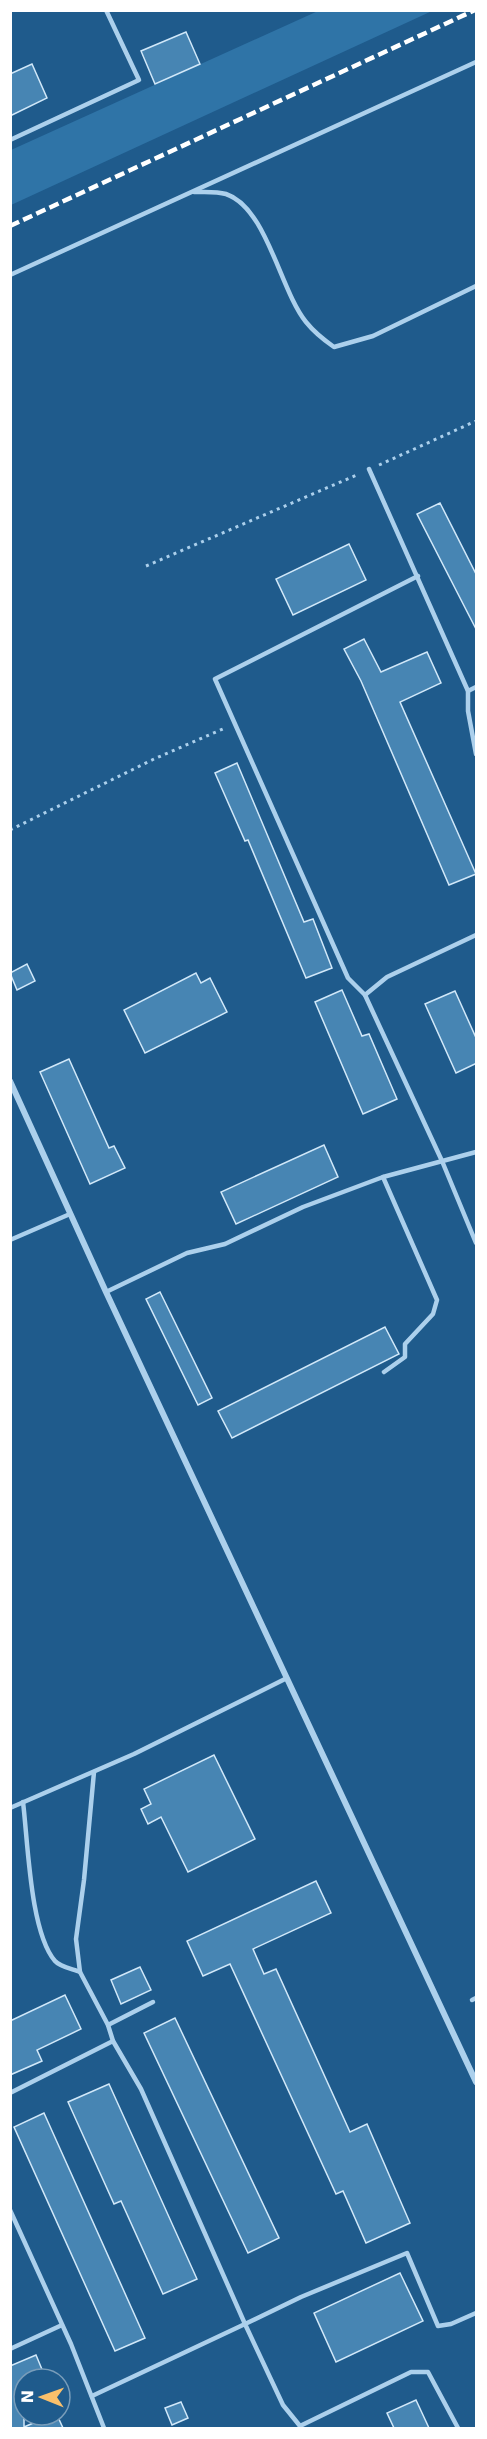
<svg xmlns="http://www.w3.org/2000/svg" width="487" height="2439" font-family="'DejaVu Sans',sans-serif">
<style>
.green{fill:#2f74a7}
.building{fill:#4785b3;stroke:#d1e8f9;stroke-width:1.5}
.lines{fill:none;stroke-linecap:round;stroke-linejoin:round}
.path{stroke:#acd0ec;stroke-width:3;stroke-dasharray:3 4.5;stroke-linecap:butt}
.service{stroke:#acd0ec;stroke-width:4.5}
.minor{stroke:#acd0ec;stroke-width:6}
.rail{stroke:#fff;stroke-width:4.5;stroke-dasharray:10 4.5;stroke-linecap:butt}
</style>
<rect width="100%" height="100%" fill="#1f5b8c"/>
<path class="green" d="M318,11H432L11,205V150Z"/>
<g class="building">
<path d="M186,32L200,64L155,84L141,51Z"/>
<path d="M32,64L47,98L10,116V74Z"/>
<path d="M440,503L477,576V631L417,514Z"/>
<path d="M349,544L366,580L293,615L276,579Z"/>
<path d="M364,639L381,672L427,652L441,683L400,702L476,874L449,885L361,681L344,649Z"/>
<path d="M237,763L304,922L313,919L332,968L306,978L248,840L245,841L215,773Z"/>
<path d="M27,964L35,981L17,990L10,973Z"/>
<path d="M196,973L201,983L210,978L227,1012L145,1053L124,1010Z"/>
<path d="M342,990L362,1036L369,1034L397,1099L363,1114L315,1002Z"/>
<path d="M455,991L477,1040V1063L456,1073L425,1004Z"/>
<path d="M69,1059L109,1148L114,1146L125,1168L90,1184L40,1072Z"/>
<path d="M324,1145L338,1177L236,1224L221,1192Z"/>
<path d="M160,1292L212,1398L198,1405L146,1299Z"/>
<path d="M385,1327L399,1354L232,1438L218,1411Z"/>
<path d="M214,1755L255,1839L188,1872L161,1817L148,1824L141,1809L151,1804L144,1789Z"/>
<path d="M316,1881L331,1913L253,1949L264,1974L276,1969L350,2132L367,2124L410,2223L366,2243L343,2191L336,2194L230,1964L203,1976L187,1941Z"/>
<path d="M140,1967L151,1990L121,2004L111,1980Z"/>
<path d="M65,1995L81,2029L37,2050L42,2061L10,2075V2021Z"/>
<path d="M175,2018L279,2238L248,2253L144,2033Z"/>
<path d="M109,2084L197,2279L163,2294L121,2201L114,2204L68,2102Z"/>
<path d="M44,2113L145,2338L115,2351L14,2127Z"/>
<path d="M400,2273L423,2321L336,2362L314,2313Z"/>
<path d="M36,2355L46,2379H24V2427L52,2415H57L63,2428H10V2366Z"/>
<path d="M416,2400L429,2428H394L387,2413Z"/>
<path d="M181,2402L188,2418L172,2425L165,2408Z"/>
</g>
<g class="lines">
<g class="path">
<path d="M379,465L476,421"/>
<path d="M146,566L359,474"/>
<path d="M10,830L154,759L225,728"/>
</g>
<g class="service">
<path d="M10,140L139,80L106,10"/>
<path d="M194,192C204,192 216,191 226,194C267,208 280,290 306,322C314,332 324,340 334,347L373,336L476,286"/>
<path d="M10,275L476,62"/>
<path d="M369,469L468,691V711L476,754"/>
<path d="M418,576L215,679L348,978L365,995L442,1161L476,1243"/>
<path d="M468,691L476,687"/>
<path d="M365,995L387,977L476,935"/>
<path d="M383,1177L437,1300L433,1314L405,1344V1357L384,1372"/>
<path d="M10,1240L70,1214"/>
<path d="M106,1292L187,1253L225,1244L303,1207L383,1177L476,1152"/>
<path d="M23,1802C28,1842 30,1932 55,1961C60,1967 73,1969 80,1972"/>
<path d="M10,1808L134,1754L287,1678"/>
<path d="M472,2000L476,1998"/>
<path d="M108,2025L153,2002"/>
<path d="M10,2093L113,2041"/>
<path d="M10,2210L71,2344L104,2428"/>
<path d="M10,2349L62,2325"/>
<path d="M92,2396L245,2324L141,2089L113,2041L108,2025L80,1972L76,1939L84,1880L94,1772"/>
<path d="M300,2426L283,2405L245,2324L301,2297L407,2253L438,2326L451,2324L476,2313"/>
<path d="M300,2426L411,2372H428L458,2428"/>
</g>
<path class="minor" d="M10,1081L106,1292L476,2082"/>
<path class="rail" d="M10,226L475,10"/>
</g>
<rect width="487" height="2439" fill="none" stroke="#ffffff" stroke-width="24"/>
<g transform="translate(42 2397) rotate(271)"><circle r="28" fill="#1f5b8c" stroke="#799dba" stroke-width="1.5"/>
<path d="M0-4.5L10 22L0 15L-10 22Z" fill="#fac06b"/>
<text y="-9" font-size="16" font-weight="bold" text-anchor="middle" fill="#ffffff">N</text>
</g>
</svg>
